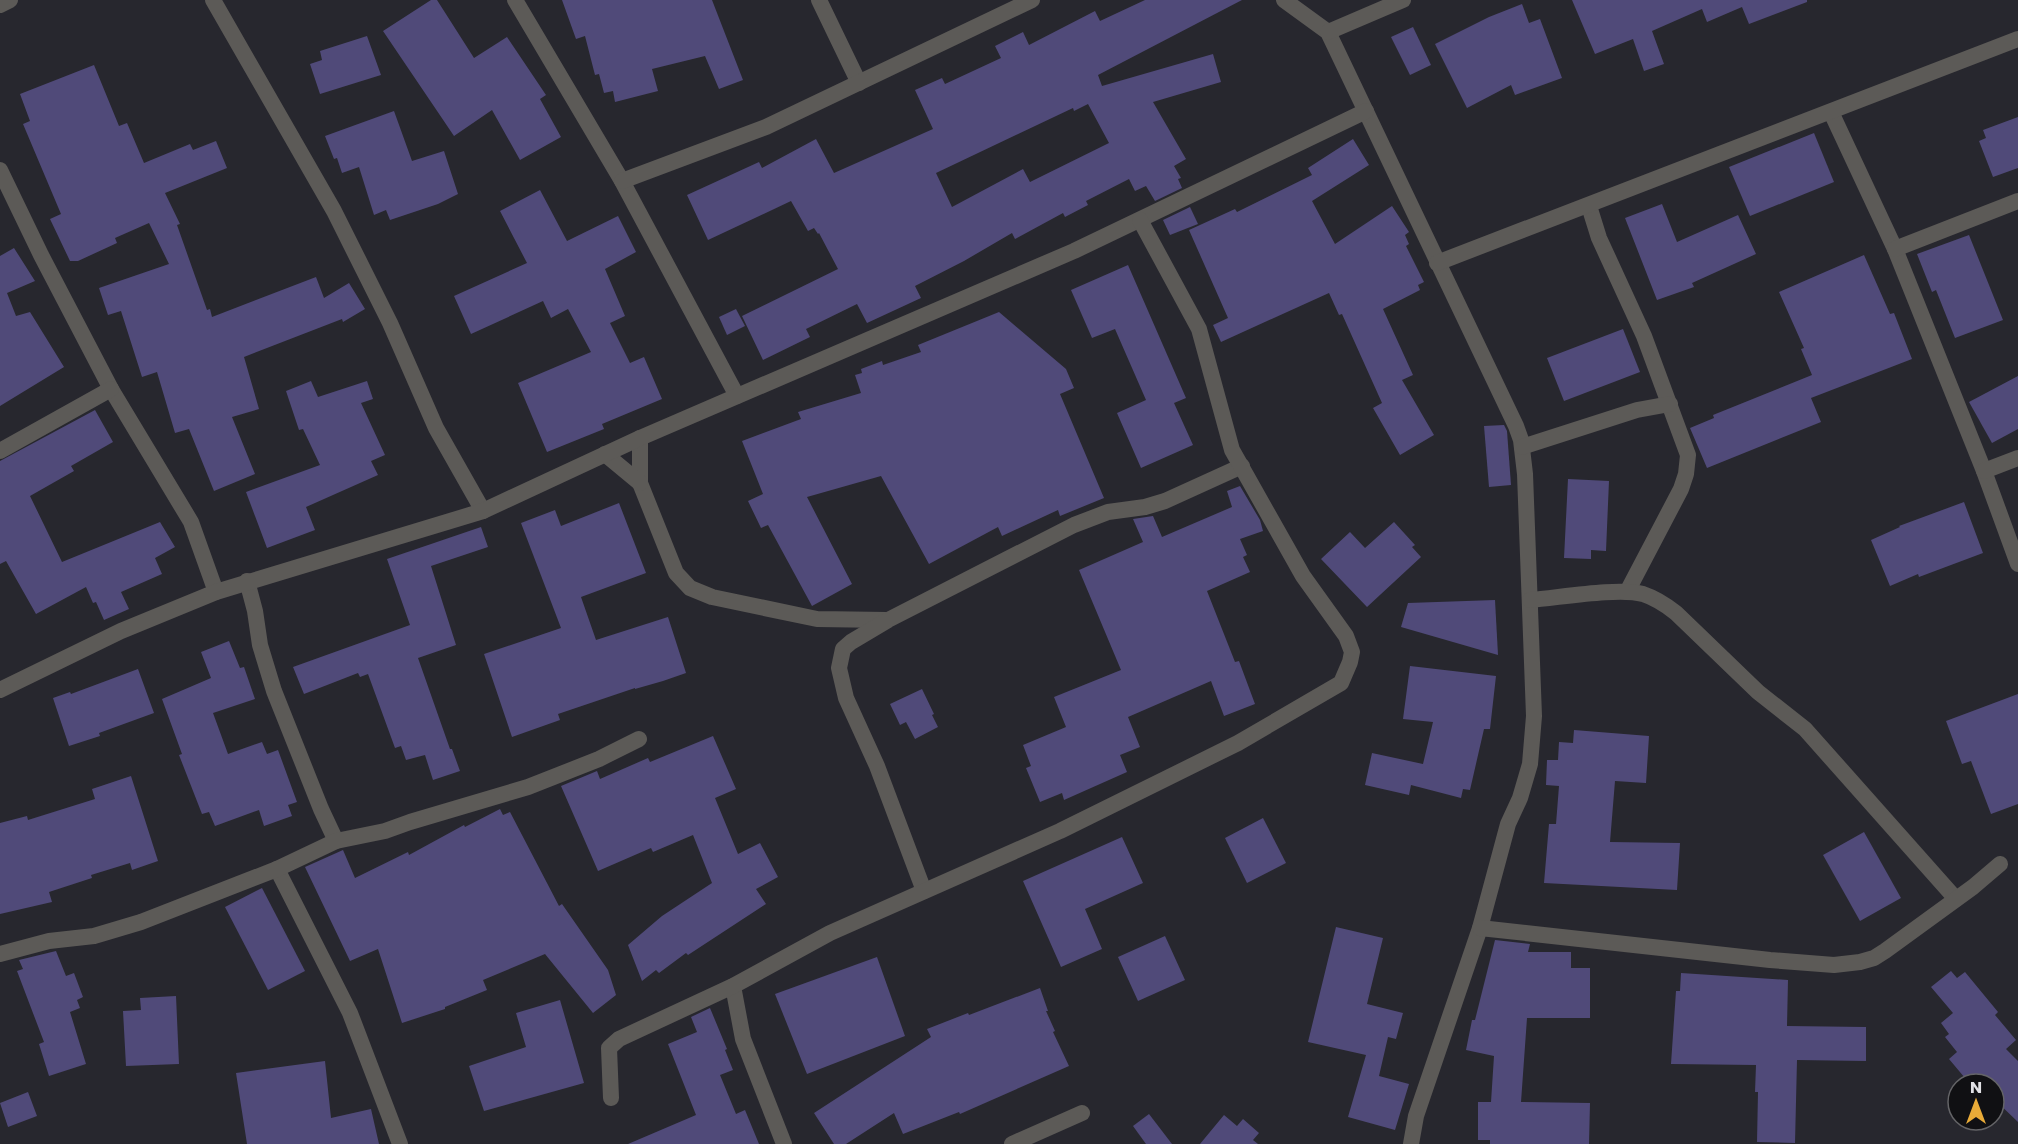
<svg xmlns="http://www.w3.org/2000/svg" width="2018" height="1144" font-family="Poppins,sans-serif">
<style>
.building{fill:#504a79;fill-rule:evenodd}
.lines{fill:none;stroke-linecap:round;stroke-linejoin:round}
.minor{stroke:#5c5a57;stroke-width:16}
</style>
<rect width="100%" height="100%" fill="#27272e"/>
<g class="building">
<path d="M431,0H437L474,58L507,37L546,95L540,99L561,137L520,160L492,110L454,136L383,31Z"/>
<path d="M562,0H712L743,80L719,89L705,56L652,69L658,91L615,102L613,91L604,93L599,74L595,75L585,36L576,39Z"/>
<path d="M1145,0H1242L1098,75L1102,86L1213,54L1221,82L1153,102L1186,159L1174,166L1181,178L1178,179L1182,188L1155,201L1146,186L1135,191L1129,179L1086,201L1088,205L1065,217L1063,213L1015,239L1012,233L964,261L915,286L921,298L867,323L857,304L806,329L810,337L763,360L742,316L838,269L819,233L818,234L814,228L808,231L791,201L708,240L687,195L759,162L762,168L816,139L834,173L933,129L915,90L942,78L945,84L1001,58L995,46L1023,32L1029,45L1095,11L1100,21ZM1088,104L1109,143L1030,182L1023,169L952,207L936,173L1073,108L1074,111Z"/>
<path d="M1572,0H1807V2L1749,24L1742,7L1707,22L1702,9L1652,31L1664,64L1644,71L1633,39L1595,54Z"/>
<path d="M1522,4L1529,23L1540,19L1562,78L1515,95L1511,85L1467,108L1435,44L1489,17Z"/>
<path d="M1413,27L1431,65L1410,75L1391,37Z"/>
<path d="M367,36L381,75L320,94L310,64L322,60L320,51Z"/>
<path d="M94,65L119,126L127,123L144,163L190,144L193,150L216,141L227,168L165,193L180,224L177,225L207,310L210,309L212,317L316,277L324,298L349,283L365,309L343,322L342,319L244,357L259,409L232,417L255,474L214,491L189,429L175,433L157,372L142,377L121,311L108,315L99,288L169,264L149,223L115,238L117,243L78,261H70L50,219L61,214L23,124L30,121L20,94Z"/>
<path d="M394,111L412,161L444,151L458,194L438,204L390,220L386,210L374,215L359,167L342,173L337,158L334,159L325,136Z"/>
<path d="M2018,117V168L1993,177L1979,141L1986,138L1983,130Z"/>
<path d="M1814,133L1834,182L1750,216L1729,167Z"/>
<path d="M1353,139L1369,165L1312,201L1335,244L1392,206L1409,232L1405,235L1409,244L1406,246L1424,282L1418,285L1420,290L1383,309L1413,375L1402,380L1434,435L1400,455L1373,408L1382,403L1342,314L1339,315L1329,293L1221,342L1213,325L1228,318L1189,230L1235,209L1237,212L1312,175L1308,168Z"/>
<path d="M540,190L567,241L618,216L636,252L605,269L625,316L610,323L630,363L644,357L662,399L602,424L604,429L547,452L518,383L591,352L568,309L551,318L543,301L471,334L454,296L527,263L500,211Z"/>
<path d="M1662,204L1677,242L1738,215L1756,254L1692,283L1694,287L1657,300L1625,218Z"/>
<path d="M1190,207L1198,224L1170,235L1163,220Z"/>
<path d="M1969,235L2003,320L1955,338L1936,290L1932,292L1917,254Z"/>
<path d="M14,248L35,281L7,293L16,316L30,312L64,367L0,406V256Z"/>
<path d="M1864,255L1890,314L1894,313L1912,359L1811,398L1821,422L1707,468L1690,428L1714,418L1713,415L1812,375L1801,349L1804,348L1779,292Z"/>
<path d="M1128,265L1186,398L1174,403L1193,445L1141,468L1117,413L1146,400L1115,329L1092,338L1071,290Z"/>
<path d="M736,309L745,326L727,335L719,317Z"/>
<path d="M999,312L1066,369L1074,388L1060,394L1104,498L1060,516L1058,510L1002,536L998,527L929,564L881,476L807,497L852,584L812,606L768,525L761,528L748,501L763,494L742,441L801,419L798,412L861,393L855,375L862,373L861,369L882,361L883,365L921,352L918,345Z"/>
<path d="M1623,329L1640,372L1564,401L1547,358Z"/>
<path d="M2018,376V429L1992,443L1969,402Z"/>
<path d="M311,381L318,397L367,381L373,399L361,403L385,455L371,461L378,475L306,507L315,530L267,548L246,492L320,465L303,429L299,430L286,391Z"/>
<path d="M95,410L113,442L71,466L74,471L30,496L62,562L160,522L175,547L155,558L162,574L121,592L129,609L104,620L96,602L93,603L86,587L36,614L6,561L0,564V461Z"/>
<path d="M1504,425L1507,431L1511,485L1489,487L1484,426Z"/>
<path d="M1568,479L1609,481L1606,551L1591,550V559L1564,558Z"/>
<path d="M1240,486L1260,520L1263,531L1240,539L1247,555L1243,557L1250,572L1207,591L1235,662L1239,661L1255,704L1224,716L1211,681L1128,717L1140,747L1120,755L1127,772L1064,800L1062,793L1040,802L1026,768L1031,766L1023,745L1066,727L1054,697L1121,670L1079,570L1143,542L1133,519L1153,516L1162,537L1232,507L1227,491Z"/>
<path d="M1964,502L1983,553L1919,577L1918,574L1890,586L1871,540L1900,527L1899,526Z"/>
<path d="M619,503L646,573L581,597L596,640L668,617L686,673L663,681L635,689V688L558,714L560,720L512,737L484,654L561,628L521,523L555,510L561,526Z"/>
<path d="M1394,522L1415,545L1412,547L1421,557L1367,607L1321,559L1350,532L1365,548Z"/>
<path d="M481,527L488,547L431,566L456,645L418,658L450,749H452L460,771L433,780L425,755L406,760L401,746L395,748L368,674L360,677L358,673L304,694L293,667L410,625L387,559Z"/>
<path d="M1495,600L1498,655L1401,627L1408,603Z"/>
<path d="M229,641L240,668L244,667L255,699L213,713L228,754L262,742L267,754L278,750L297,802L288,805L292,816L264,826L259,810L215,826L209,812L202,814L179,755L182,754L162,699L211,678L201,652Z"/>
<path d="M1410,666L1496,676L1490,729H1484L1470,790L1463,789L1461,798L1411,785L1409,795L1365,785L1372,753L1423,764L1433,722L1403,719Z"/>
<path d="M138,669L154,713L99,733L100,736L69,746L53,698L70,692L71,694Z"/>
<path d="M922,689L934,714L932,715L938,727L915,739L906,722L900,725L890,704Z"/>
<path d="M2018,694V804L1991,814L1971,761L1962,764L1946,721Z"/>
<path d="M1574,730L1649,736L1646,783L1615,781L1610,842L1680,843L1677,890L1544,883L1549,824H1556L1559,786L1546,785L1547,760H1558L1559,742L1573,743Z"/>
<path d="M713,736L736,789L715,798L738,854L760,843L778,877L756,889L766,904L688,955L686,953L659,973L656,970L642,981L628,945L662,916L712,883L693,835L653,852L651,848L598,871L561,786L597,771L600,779L648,758L650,762Z"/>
<path d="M131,776L158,861L132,870L130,863L91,875L92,878L49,892L52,902L0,914V823L27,816L28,820L95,799L92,789Z"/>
<path d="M500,809L503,815L510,812L559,906L562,904L608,970L616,995L593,1013L545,954L483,980L487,990L445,1007V1009L402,1023L378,949L350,961L305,867L343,850L355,878L408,852L409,855L464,825L465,827Z"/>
<path d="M1263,818L1286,863L1247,883L1225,838Z"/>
<path d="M1864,832L1901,898L1860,921L1823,855Z"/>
<path d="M1122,837L1143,883L1085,909L1102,949L1061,967L1023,881Z"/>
<path d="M262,888L305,971L268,990L225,907Z"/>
<path d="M1336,927L1383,938L1367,1004L1403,1013L1396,1039L1388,1037L1379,1076L1409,1084L1395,1130L1348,1117L1366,1055L1308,1042Z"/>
<path d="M1165,936L1185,980L1138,1001L1118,957Z"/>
<path d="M1495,940L1530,944L1528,952H1571V968H1590V1018H1527L1521,1102L1590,1103L1589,1144H1490V1140H1478V1102H1491L1494,1056L1466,1050L1472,1020H1475Z"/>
<path d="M56,951L66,976L74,973L83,997L77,1000L80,1008L70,1012L86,1064L49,1076L39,1044L44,1042L17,971L23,969L19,960Z"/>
<path d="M877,957L905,1036L807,1074L775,994Z"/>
<path d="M1951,971L1957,978L1965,972L1998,1012L1995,1015L2016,1040L2006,1049L2018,1061V1122L1994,1099V1084H1970L1949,1059L1957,1052L1945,1037L1949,1034L1941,1023L1953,1013L1931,987Z"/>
<path d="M1681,973L1788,980L1787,1026L1866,1027V1061L1797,1060L1795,1143L1757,1142L1758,1092H1755L1756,1065L1671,1064L1676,991H1680Z"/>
<path d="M1040,988L1048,1011H1046L1055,1031L1053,1032L1069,1066L960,1114L959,1112L903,1134L894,1113L846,1144H834L814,1113L931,1037L927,1029L968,1013L969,1015Z"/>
<path d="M176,996L179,1064L126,1066L123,1011L141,1010L140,998Z"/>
<path d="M560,1000L584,1083L484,1111L469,1066L526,1047L516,1013Z"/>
<path d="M710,1008L727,1049L725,1050L733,1070L720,1075L736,1114L745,1110L759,1144H628L696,1115L668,1044L697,1032L691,1017Z"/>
<path d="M325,1061L331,1118L371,1109L379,1144H247L236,1073Z"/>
<path d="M28,1092L37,1116L8,1127L0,1103Z"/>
<path d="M1149,1114L1172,1144H1146L1133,1126Z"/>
<path d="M1224,1115L1237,1126L1243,1119L1259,1133L1253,1140L1258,1144H1200Z"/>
</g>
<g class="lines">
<g class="minor">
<path d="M213,0L334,211L390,323L436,428L483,511"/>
<path d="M515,0L622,181L737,396"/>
<path d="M819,0L859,83"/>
<path d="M1284,0L1328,32L1516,426L1521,440L1525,474L1534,716L1530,764L1520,798L1508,824L1480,928L1416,1116L1411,1144"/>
<path d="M0,5L10,0"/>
<path d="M1328,32L1403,0"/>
<path d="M1831,112L1895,249L1984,471L2018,564"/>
<path d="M0,170L41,255L111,389L191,522L216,592"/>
<path d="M622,181L766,127L1032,0"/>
<path d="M1589,206L1599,238L1644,336L1688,455L1686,474L1681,489L1627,592"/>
<path d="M1895,249L2018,201"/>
<path d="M1437,263L2018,39"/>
<path d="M640,438V483L676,573L690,588L712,597L817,619L887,620"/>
<path d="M1522,447L1637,410L1670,404"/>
<path d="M0,451L111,389"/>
<path d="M605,454L640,483"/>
<path d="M1984,471L2018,458"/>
<path d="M247,581L255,611L260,645L274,691L321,809L336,841"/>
<path d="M1530,600C1558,598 1618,587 1643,594C1655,598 1666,605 1676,613L1758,692L1805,729L1956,899"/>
<path d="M0,690L121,631L216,592L483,511L640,438L1074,251L1366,111"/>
<path d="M277,869L350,1013L400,1144"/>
<path d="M924,891L877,766L846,698L839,668L843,649L851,642L888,620L1074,525L1108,512L1145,507L1165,501L1242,466"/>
<path d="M1480,928L1770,960L1834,965L1860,962L1874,958L1885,951L1973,887L2000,864"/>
<path d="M0,954L49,941L94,936L141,922L277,869L336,841L385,831L410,822L528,787L599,759L639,739"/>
<path d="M733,986L743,1039L784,1144"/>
<path d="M611,1098L609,1048L619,1039L733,986L830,933L1060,831L1238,743L1341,683L1350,662L1352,652L1346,636L1303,576L1232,450L1199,329L1140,220"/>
<path d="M1012,1144L1082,1113"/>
</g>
</g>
<g transform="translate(1976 1102)"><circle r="28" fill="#101013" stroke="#646467" stroke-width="1.5"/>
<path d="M0-4.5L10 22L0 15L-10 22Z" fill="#e9ab38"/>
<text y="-9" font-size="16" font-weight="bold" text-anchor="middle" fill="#e1e1e5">N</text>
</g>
</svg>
